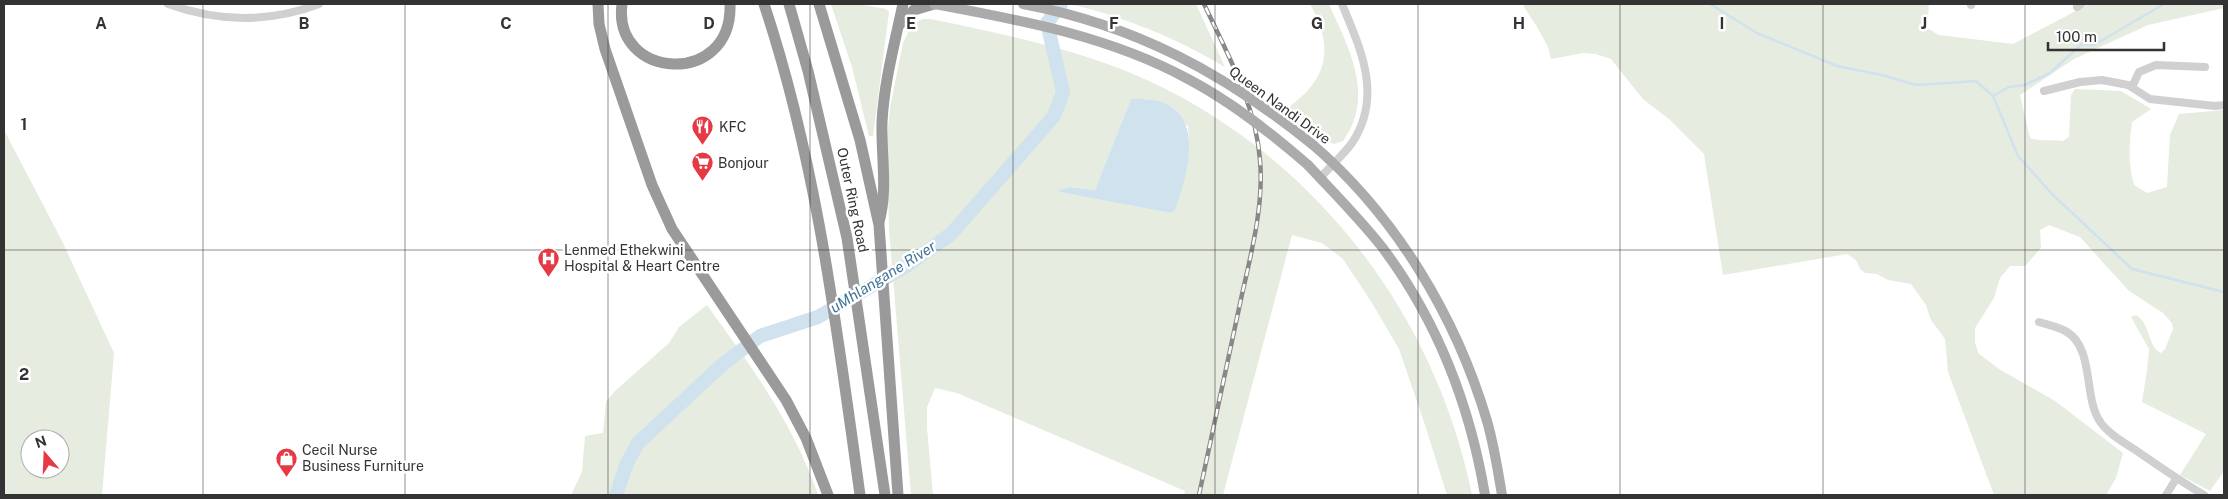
<svg xmlns="http://www.w3.org/2000/svg" width="2228" height="499" font-family="'Public Sans',sans-serif">
<style>
.green{fill:#e6ecdf;fill-rule:evenodd}
.water{fill:#cfe2ee}
.lines{fill:none;stroke-linecap:round;stroke-linejoin:round}
.stream{stroke:#cfe2ee;stroke-width:2.5}
.river{stroke:#cfe2ee;stroke-width:14}
.minor{stroke:#d0d0d0;stroke-width:8}
.major{stroke:#ababab;stroke-width:10}
.highway{stroke:#9a9a9a;stroke-width:11}
.rail-casing{stroke:#888;stroke-width:4.5}
.rail{stroke:#fff;stroke-width:2.5;stroke-dasharray:8;stroke-linecap:butt}
.major-bridge{stroke:#ababab;stroke-width:10}
.grid{fill:none;stroke:#333;stroke-width:1;stroke-opacity:0.55}
.labels{text-anchor:middle;stroke-width:5;stroke-linejoin:round;paint-order:stroke}
.street-label{font-size:14px;fill:#333;stroke:#fff}
.poi-label{font-size:14px;fill:#333;stroke:#fff;text-anchor:start}
.water-label{font-size:15px;font-style:italic;fill:#3f7597;stroke:#fff}
.grid-label{font-size:16px;text-anchor:middle;font-weight:bold;fill:#333;stroke:#fff;stroke-width:5;stroke-linejoin:round;paint-order:stroke}
</style>
<rect width="100%" height="100%" fill="#fff"/>
<g class="green">
<path d="M831,4H857L886,9L889,12L873,136H869L852,67Z"/>
<path d="M1070,4H1196L1225,67C1176,38 1125,17 1070,4Z"/>
<path d="M1310,4H1329C1348,47 1376,96 1343,141L1334,144L1320,139L1286,109C1328,80 1335,49 1310,4Z"/>
<path d="M1524,4H1929L1927,28L1939,35L2013,44L2089,4H2224V8L2148,25L2074,59L2020,95L2030,138C2041,142 2051,139 2063,141L2069,137L2071,95L2075,89L2121,91L2151,109L2132,122C2129,144 2128,164 2134,185L2147,193L2167,187L2170,135L2179,114L2224,110V471L2210,491L2180,475L2206,434L2142,402L2147,371L2149,349L2131,317L2136,315C2151,324 2147,346 2161,353L2165,349L2173,329L2172,323L2163,313L2129,291L2080,237L2049,225L2040,230L2041,248L2025,266H2010L2000,278L1994,298L1975,328V343L1979,354L1999,369L2055,401L2123,453L2116,478L2106,495H1994L1948,372L1945,339L1931,320L1926,305L1911,284L1888,280L1877,274L1865,273L1860,269L1856,260L1847,254L1723,275L1704,154L1670,120L1643,99L1611,59L1596,54L1583,53L1551,59L1548,47L1537,27L1524,7Z"/>
<path d="M923,19H931C997,33 1063,46 1126,71C1305,144 1434,307 1472,495H1447L1424,422L1399,349L1372,303L1343,259L1322,243L1292,235L1223,495H1184L1185,491L957,393L935,388L927,407V428L933,495H911L889,229L887,140L890,108L903,43L910,28L916,22ZM1131,99H1149L1188,126L1189,143L1170,213L1059,192L1058,190L1069,187L1095,190Z"/>
<path d="M4,130L62,241L114,353L102,495H4ZM30,439H60V469H30Z"/>
<path d="M707,305C751,366 794,424 818,495H571L582,472L585,436L603,433L606,402L615,391L669,343L679,327Z"/>
</g>
<path class="water" d="M1131,99C1207,95 1193,161 1175,210L1170,213L1059,192L1058,190L1069,187L1095,190Z"/>
<g class="lines">
<g class="stream">
<path d="M1710,4L1757,33L1837,66L1882,75L1916,85L1976,81L1993,96L2018,156L2052,194L2132,269L2224,292"/>
<path d="M1993,96L2009,87L2025,85L2050,73L2082,44L2094,45L2164,4"/>
</g>
<path class="river" d="M616,495L627,463L638,443L723,364L760,336L818,317L906,266L951,234L1054,116L1063,92L1047,23L1061,4"/>
<g class="minor">
<path d="M168,4C218,22 269,23 319,4"/>
<path d="M1971,4V5"/>
<path d="M2077,7L2081,4"/>
<path d="M2132,87L2139,72L2156,65L2205,67"/>
<path d="M2044,91L2080,82L2102,80L2128,85L2150,99L2215,106L2224,105"/>
<path d="M1321,177C1331,166 1343,155 1352,143C1383,96 1361,50 1342,4"/>
<path d="M2039,322C2048,325 2059,327 2067,332C2095,349 2083,400 2101,423C2109,434 2123,442 2134,449C2157,465 2180,481 2204,495"/>
<path d="M2166,495L2176,479"/>
</g>
<g class="major">
<path d="M1312,144C1395,215 1456,316 1487,421C1494,445 1498,471 1502,495"/>
<path d="M1308,165C1333,192 1359,218 1382,247C1437,320 1470,406 1485,495"/>
</g>
<g class="highway">
<path d="M598,4L599,24L605,49L652,185L672,229L786,400L806,438L828,495"/>
<path d="M622,4C612,80 733,88 730,4"/>
<path d="M764,4C817,163 837,330 860,495"/>
<path d="M789,4L808,71L847,238L885,495"/>
<path d="M819,4L860,140L879,225L898,495"/>
<path d="M900,24L914,10L934,4"/>
<path d="M879,222C888,190 881,155 882,122C884,82 895,42 903,4"/>
</g>
<defs>
<path id="rail" d="M1199,495C1213,430 1227,364 1241,299C1251,254 1264,206 1260,160C1256,105 1227,53 1204,4"/>
</defs>
<use href="#rail" class="rail-casing"/>
<use href="#rail" class="rail"/>
<g class="major-bridge">
<path d="M934,4C1020,20 1109,36 1188,79C1232,102 1271,133 1308,165"/>
<path d="M1023,4C1135,25 1224,73 1312,144"/>
</g>
</g>
<path class="grid" d="M203,4V495M405,4V495M608,4V495M810,4V495M1013,4V495M1215,4V495M1418,4V495M1620,4V495M1823,4V495M2025,4V495M4,250H2224"/>
<defs>
<symbol id="restaurant-pin" viewBox="-11 -11 22 30"><path d="M0 17L-7.5 6A9.5 9.5 0 1 1 7.5 6Z" fill="#e63946" stroke="#fff"/><path d="M-5-6h1v4h1v-4h1v4h1v-4h1v5L-1.5 .5V6h-2V.5L-5-1ZM5-6V6H3V1.5H1.5Q1.5-4 5-6Z" fill="#fff"/></symbol>
<symbol id="supermarket-pin" viewBox="-11 -11 22 30"><path d="M0 17L-7.5 6A9.5 9.5 0 1 1 7.5 6Z" fill="#e63946" stroke="#fff"/><path d="M-6-5.5h2.5l.6 2H6L4.5 2H-2.5L-4.4-4H-6ZM-1.5 3.2a1.3 1.3 0 1 0 .1 0ZM3 3.2a1.3 1.3 0 1 0 .1 0Z" fill="#fff"/></symbol>
<symbol id="hospital-pin" viewBox="-11 -11 22 30"><path d="M0 17L-7.5 6A9.5 9.5 0 1 1 7.5 6Z" fill="#e63946" stroke="#fff"/><path d="M-5-5h3v3.5h4V-5h3V5h-3V1.5h-4V5h-3Z" fill="#fff"/></symbol>
<symbol id="shop-pin" viewBox="-11 -11 22 30"><path d="M0 17L-7.5 6A9.5 9.5 0 1 1 7.5 6Z" fill="#e63946" stroke="#fff"/><path d="M-5-2.5h2.3a2.7 3.5 0 0 1 5.4 0H5L5.5 6h-11ZM-1.5-2.5h3a1.5 2.3 0 0 0-3 0Z" fill="#fff"/></symbol>
</defs>
<g fill-rule="evenodd">
<use href="#restaurant-pin" x="690" y="114" width="25" height="34"/>
<use href="#supermarket-pin" x="690" y="150" width="25" height="34"/>
<use href="#hospital-pin" x="536" y="246" width="25" height="34"/>
<use href="#shop-pin" x="274" y="446" width="25" height="34"/>
</g>
<g class="labels">
<g class="street-label">
<text transform="translate(1280 105) rotate(36)" y="5">Queen Nandi Drive</text>
<text transform="translate(853 200) rotate(78)" y="5">Outer Ring Road</text>
</g>
<g class="poi-label">
<text x="719" y="132">KFC</text>
<text x="718" y="168">Bonjour</text>
<text x="564" y="255">Lenmed Ethekwini<tspan x="564" dy="16">Hospital &amp; Heart Centre</tspan></text>
<text x="302" y="455">Cecil Nurse<tspan x="302" dy="16">Business Furniture</tspan></text>
</g>
<g class="water-label">
<text transform="translate(883 277) rotate(-32)" y="5">uMhlangane River</text>
</g>
</g>
<g class="grid-label">
<text x="101" y="29">A</text>
<text x="304" y="29">B</text>
<text x="506" y="29">C</text>
<text x="709" y="29">D</text>
<text x="911" y="29">E</text>
<text x="1114" y="29">F</text>
<text x="1317" y="29">G</text>
<text x="1519" y="29">H</text>
<text x="1722" y="29">I</text>
<text x="1924" y="29">J</text>
<text x="24" y="130">1</text>
<text x="24" y="380">2</text>
</g>
<rect width="2228" height="499" fill="none" stroke="#333333" stroke-width="10"/>
<g transform="translate(45 454) rotate(341)"><circle r="24" fill="#ffffff" stroke="#adadad"/>
<path d="M0-4L9 19L0 12L-9 19Z" fill="#e63946"/>
<text y="-8" font-size="14" font-weight="bold" text-anchor="middle" fill="#333333">N</text>
</g>
<path d="M2048 42v8h116v-8" fill="none" stroke="#333333" stroke-width="2.5"/>
<text x="2056" y="42" font-size="15" fill="#333333" stroke="#ffffff" stroke-width="4" paint-order="stroke">100 m</text>
</svg>
